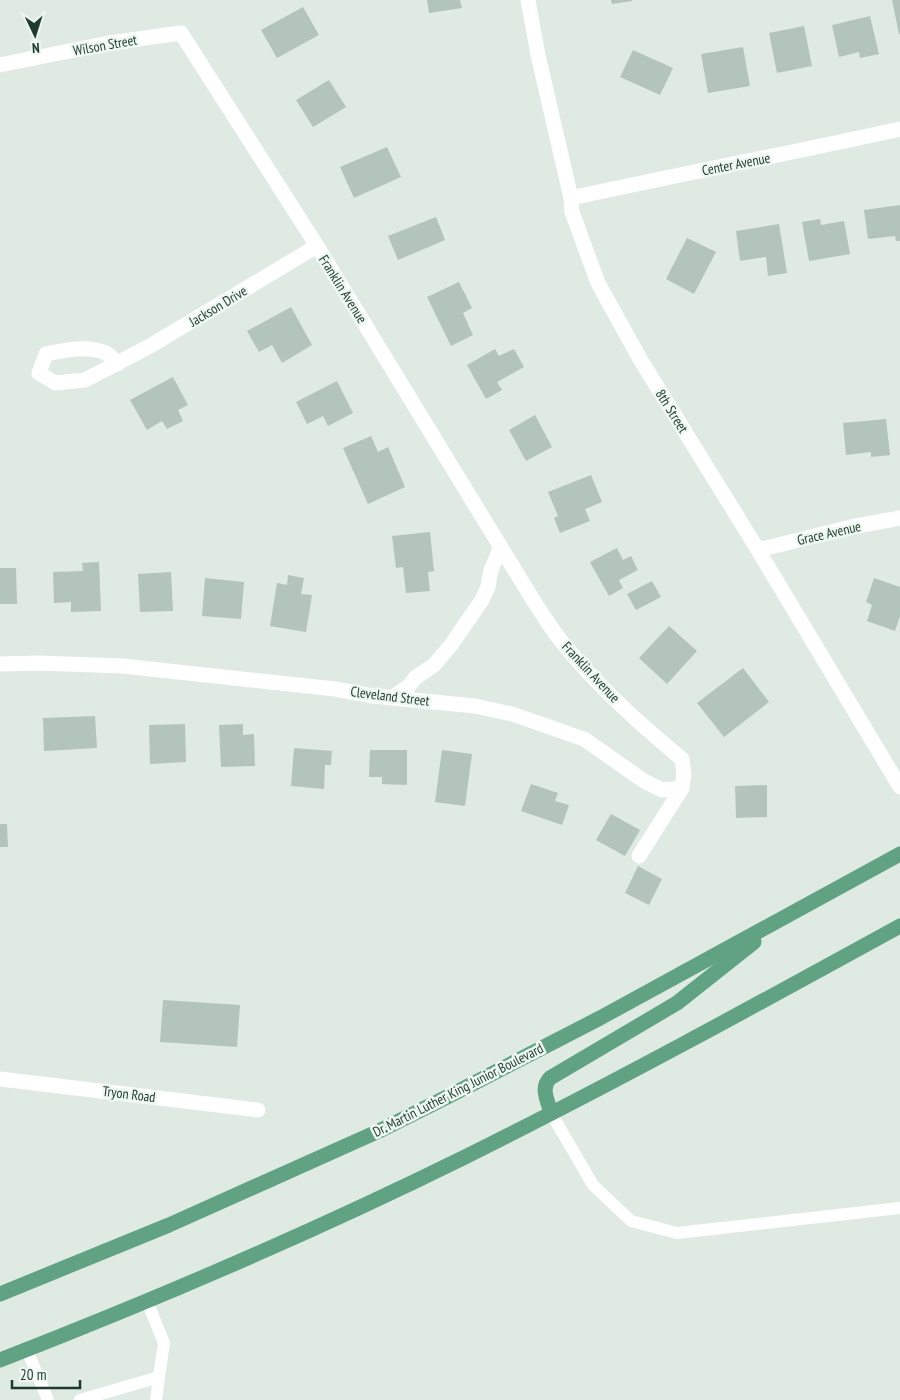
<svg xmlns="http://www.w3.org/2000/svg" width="900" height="1400" font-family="'PT Sans Narrow',sans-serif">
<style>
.building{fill:#b3c5ba}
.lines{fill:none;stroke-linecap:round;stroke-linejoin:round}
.lane{stroke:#fff;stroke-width:12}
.street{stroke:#fff;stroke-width:15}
.primary{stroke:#60a282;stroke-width:15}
.labels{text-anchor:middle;stroke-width:5;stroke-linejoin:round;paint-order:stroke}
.street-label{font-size:14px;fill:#1f3b2d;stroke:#eef7f1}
</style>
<rect width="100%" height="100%" fill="#deeae2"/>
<g class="building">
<path d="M427,0H460L462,8L429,13Z"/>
<path d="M611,0H632V1L612,4Z"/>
<path d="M892,0H900V34H899Z"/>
<path d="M303,7L319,35L277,58L261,30Z"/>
<path d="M870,16L879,54L860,58L859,52L839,57L832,25Z"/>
<path d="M804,26L812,66L777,73L769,33Z"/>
<path d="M743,47L750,86L708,93L701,54Z"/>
<path d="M633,50L673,68L660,95L620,77Z"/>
<path d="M329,80L346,107L313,127L296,100Z"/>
<path d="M387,147L401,177L354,198L340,167Z"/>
<path d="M900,205V241H896L895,236L868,239L864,210Z"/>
<path d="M436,217L445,240L398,260L388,236Z"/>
<path d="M820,219L821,225L844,221L850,254L809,261L802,222Z"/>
<path d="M779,224L787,273L768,276L766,257L740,261L736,231Z"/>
<path d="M687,238L716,252L694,294L666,279Z"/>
<path d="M459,282L472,308L463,313L473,335L451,346L427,297Z"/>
<path d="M291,307L312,345L282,363L272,345L259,352L247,331Z"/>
<path d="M495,349L499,356L514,349L524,367L497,382L502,390L486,399L467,365Z"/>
<path d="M173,377L188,405L178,410L183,421L167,429L162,421L147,430L130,400Z"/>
<path d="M337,381L353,413L328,426L323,416L307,424L296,402Z"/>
<path d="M535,415L552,447L526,461L509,430Z"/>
<path d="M886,419L890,455L871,457V452L846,455L843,423Z"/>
<path d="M371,436L378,452L388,447L405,487L368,504L343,448Z"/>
<path d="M591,475L602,502L585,509L590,521L560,533L554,518L558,516L548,492Z"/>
<path d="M430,532L434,571L428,572L430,591L406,593L403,567L396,568L392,536Z"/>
<path d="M617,548L623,560L631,556L638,570L619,580L623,588L609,596L590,562Z"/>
<path d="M99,562L101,611L71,612V602L54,603L53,572L83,571L82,563Z"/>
<path d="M0,568H16L17,604H0Z"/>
<path d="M171,572L173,611L140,612L138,574Z"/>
<path d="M288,575L304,578L301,594L312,595L306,632L270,626L277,583L287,585Z"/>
<path d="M205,578L244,582L241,619L202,616Z"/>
<path d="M874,578L900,587V616L895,631L867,621L872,605L866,602Z"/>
<path d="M652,581L661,597L636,610L627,594Z"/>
<path d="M669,626L697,651L667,684L639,658Z"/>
<path d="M743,668L769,702L724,737L697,703Z"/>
<path d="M95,716L97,748L44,751L43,718Z"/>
<path d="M185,724L186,762L150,764L149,725Z"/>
<path d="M243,724V735L254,734L255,766L221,767L219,725Z"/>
<path d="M294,748L332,751L331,765H325L324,789L291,786Z"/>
<path d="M370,750H407V785L382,784V777H369Z"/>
<path d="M442,750L472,754L465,806L435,802Z"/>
<path d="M531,784L558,793L555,801L569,805L562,825L521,811Z"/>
<path d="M767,785V817L736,818L735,786Z"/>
<path d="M611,814L640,830L625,856L596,840Z"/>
<path d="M0,824H7L8,847H0Z"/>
<path d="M638,866L662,879L649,905L625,893Z"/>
<path d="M163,1000L240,1005L237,1047L160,1042Z"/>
</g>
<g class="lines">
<g class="lane">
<path d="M551,1113L593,1185L631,1221L677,1233L900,1208"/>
<path d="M27,1350L48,1400"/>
<path d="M80,1400L159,1377L164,1343L147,1301"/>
<path d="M156,1400L159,1377"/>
</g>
<g class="street">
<path d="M528,0L538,55L571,198L572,212L598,283L640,359L758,550L900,787"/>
<path d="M0,65L109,43L181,33L317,246L530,595C540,611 550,627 562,642C597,686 640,724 682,759L684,774L682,788L639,856"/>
<path d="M571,198C681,174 791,153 900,129"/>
<path d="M118,364C114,360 110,355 106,353C87,345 65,350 46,354L39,373L55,383L85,380L150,346L317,246"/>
<path d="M758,550L851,527L900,518"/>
<path d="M0,664L38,663L123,666L335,689L373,696L475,706L512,714L584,739L644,781L662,790L682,788"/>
<path d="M393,697L409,686L415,678L434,665L451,645L482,600L488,587L491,570L501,547"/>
<path d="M0,1079L258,1110"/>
</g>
<g class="primary">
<path d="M551,1113C548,1101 540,1088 550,1078L677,1003L754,942"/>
<path d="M0,1294L169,1225L379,1131L451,1095L600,1018L900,854"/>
<path d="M0,1360C157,1299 313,1232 465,1157C612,1084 756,1005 900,926"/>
</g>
</g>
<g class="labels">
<g class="street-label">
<text transform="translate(105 45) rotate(-10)" y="5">Wilson Street</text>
<text transform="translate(736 164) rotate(-11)" y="5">Center Avenue</text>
<text transform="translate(343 289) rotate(58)" y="5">Franklin Avenue</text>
<text transform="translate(218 306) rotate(-31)" y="5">Jackson Drive</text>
<text transform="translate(672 411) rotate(58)" y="5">8th Street</text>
<text transform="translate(829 533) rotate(-13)" y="5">Grace Avenue</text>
<text transform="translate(591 672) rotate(47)" y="5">Franklin Avenue</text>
<text transform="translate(390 696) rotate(7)" y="5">Cleveland Street</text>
<text transform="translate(458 1090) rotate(-27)" y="5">Dr. Martin Luther King Junior Boulevard</text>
<text transform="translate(129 1094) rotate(7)" y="5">Tryon Road</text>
</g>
</g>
<g transform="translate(35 35) rotate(176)" stroke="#eef7f1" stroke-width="4" paint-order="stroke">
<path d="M0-4L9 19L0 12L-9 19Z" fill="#1f3b2d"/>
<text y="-8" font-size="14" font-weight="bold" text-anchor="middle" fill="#1f3b2d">N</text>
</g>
<path d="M12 1380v8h68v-8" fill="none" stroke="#1f3b2d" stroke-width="2.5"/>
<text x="20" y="1380" font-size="15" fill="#1f3b2d" stroke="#eef7f1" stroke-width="4" paint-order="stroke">20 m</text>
</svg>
